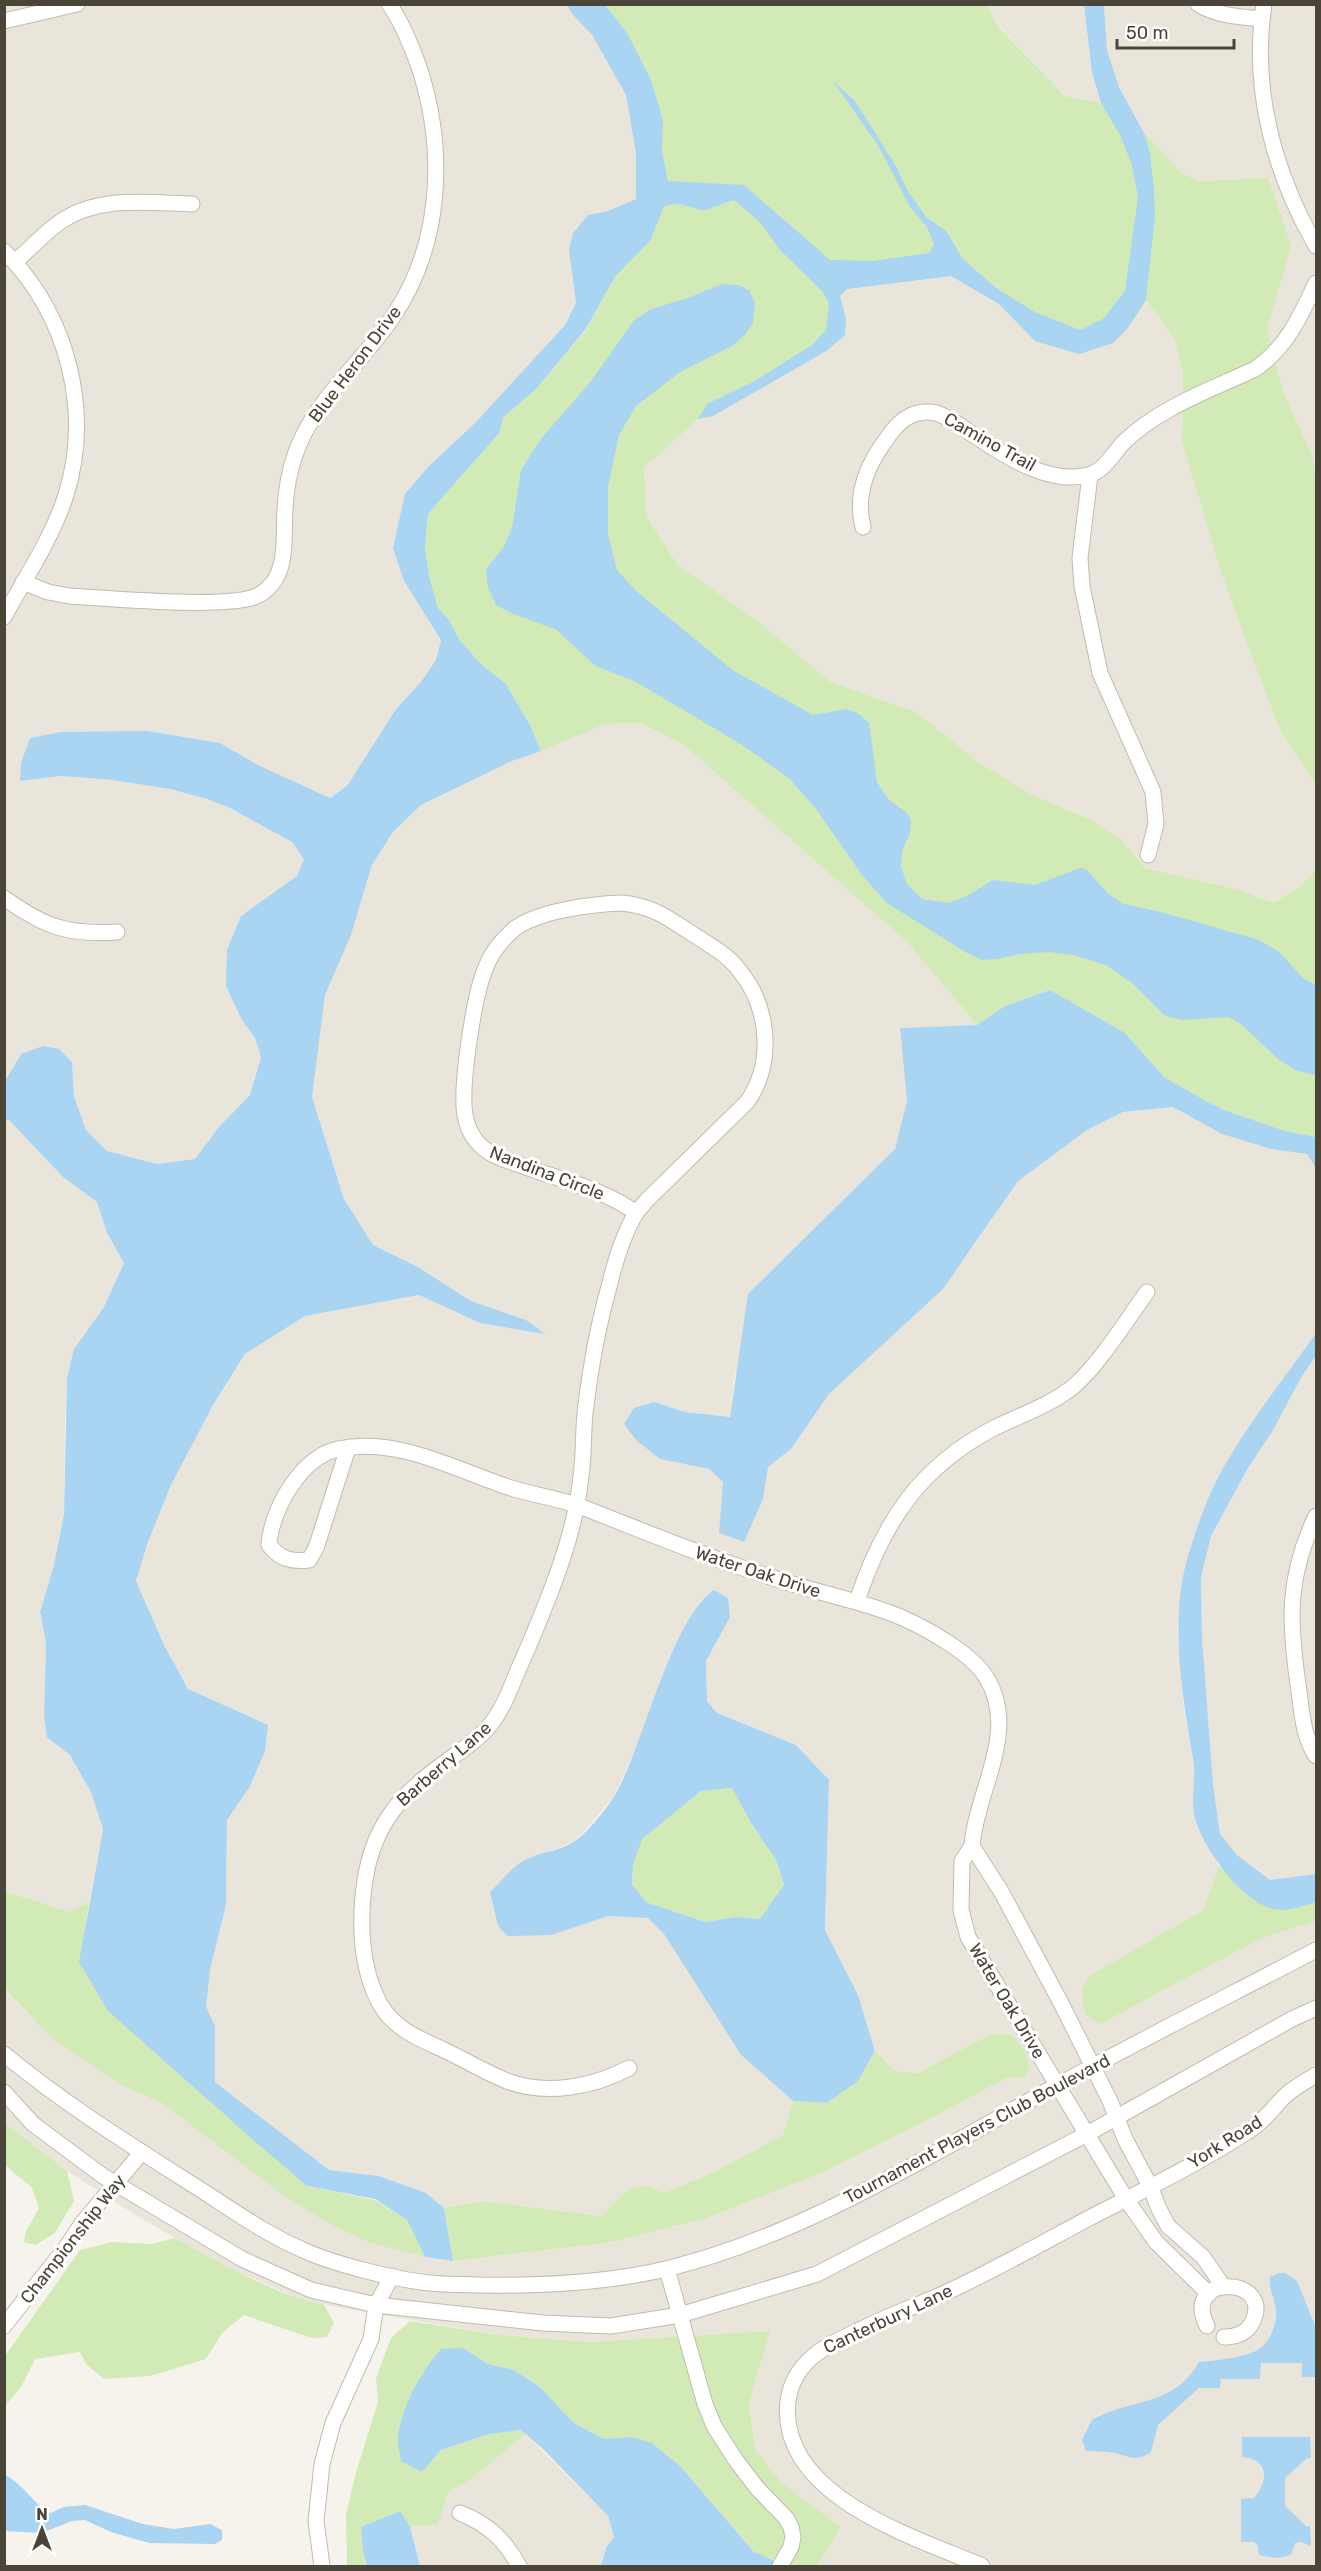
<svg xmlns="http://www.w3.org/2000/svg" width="1321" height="2571" font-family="Rubik,sans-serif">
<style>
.residential{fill:#eae5da}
.green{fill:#d2eab5}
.water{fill:#a9d4f2;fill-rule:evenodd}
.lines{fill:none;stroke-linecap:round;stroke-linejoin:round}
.minor-casing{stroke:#c2bbae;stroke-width:17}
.minor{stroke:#fff;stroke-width:15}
.labels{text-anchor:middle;stroke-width:6;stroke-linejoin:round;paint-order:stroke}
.street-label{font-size:18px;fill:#4b4439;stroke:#fff}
</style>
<rect width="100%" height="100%" fill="#f6f3ec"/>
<g class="residential">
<path d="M5,5H567L573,15L592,35L626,95L636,154V199L608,211L588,215L569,250L576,303L565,325L476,422L429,466L404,581L441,639L436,660L421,682L396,709L347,786L330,798L258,765L220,743L147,731L106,732L21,763L20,781L61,776L112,780L170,789L207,799L230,808L292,842L304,859L298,876L241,916L242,1020L255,1038L261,1056L250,1095L218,1128L195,1159L157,1164L107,1151L86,1130L74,1096L72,1063L21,1054L5,1081Z"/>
<path d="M987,5H1084L1092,73L1101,103L1066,97L998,25Z"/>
<path d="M1104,5H1316V476L1313,457L1284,394L1267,329L1273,306L1268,178L1198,181L1183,174L1144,133L1119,87L1107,50Z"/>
<path d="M951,276L999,304L1014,318L1113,343L1135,319L1146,300L1175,340L1183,374L1182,442L1217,559L1280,730L1316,785V870L1299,887L1274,903L1236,889L1145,868L1120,838L1091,820L1033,795L978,762L918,713L831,682L755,619L678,565L647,516L644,468L698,419L713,416L828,350L844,335L846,319L840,296L847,289Z"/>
<path d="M639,723L684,745L907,942L977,1025L900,1028L907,1101L895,1149L867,1178L735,1374L730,1417L685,1412L654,1402L660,1459L709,1469L724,1482L719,1533L744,1542L763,1499L767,1468L791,1449L829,1394L874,1352L969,1253L1018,1180L1087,1130L1123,1112L1173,1107L1222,1134L1271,1149L1307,1154L1316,1168V1333L1302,1354L1188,1558L1177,1626L1184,1711L1195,1768L1193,1809L1196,1823L1219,1866L1203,1910L1090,1976L1081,1991L1100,2024L1262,1938L1316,1921V2566H817L841,2527L782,2483L755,2449L749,2402L769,2331L591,2342L499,2335L307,2302L218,2263L137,2216L67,2171L5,2123L4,1989L56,2041L123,2086L162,2103L276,2190L425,2257L453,2261L613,2242L707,2218L824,2172L932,2118L1006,2078H1023L991,2034L918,2073L895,2071L875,2051L858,1995L825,1930L829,1780L796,1745L717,1713L707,1701L706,1661L730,1616L701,1599L664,1673L639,1740L614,1797L575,1841L520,1863L552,1935L608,1916L648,1918L664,1934L741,2055L793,2101L783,2135L714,2172L664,2193L646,2185L629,2189L601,2216L482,2201L444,2208L426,2193L380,2176L329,2170L215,2082V2026L205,2007L210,1970L226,1905L227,1820L249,1788L268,1726L188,1689L164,1645L136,1581L148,1542L171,1485L213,1405L245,1354L305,1316L419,1295L480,1323L526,1320L471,1301L418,1267L373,1245L344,1199L312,1097L325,995L351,935L372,865L393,832L421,805L512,761L605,724Z"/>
<path d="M9,1120L63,1177L97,1202L107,1233L124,1263L104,1307L74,1349L67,1378L65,1424L64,1514L54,1565L40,1612L46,1643L44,1715L47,1736L70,1755L91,1792L103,1829L89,1902L70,1912L5,1891L4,1121Z"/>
<path d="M1316,1356V1874L1270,1880L1237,1855L1220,1834L1213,1784L1202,1637L1201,1577L1210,1536L1248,1468L1272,1432L1302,1376Z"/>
<path d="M526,2434L608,2516L614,2537L606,2548L601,2566H420L410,2527L438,2524L449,2492L468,2481Z"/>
</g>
<g class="green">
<path d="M605,5H987L998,26L1066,97L1101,103L1144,133L1183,174L1199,181L1268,178L1291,246L1267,329L1284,394L1313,457L1316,476V785L1280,730L1243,633L1217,559L1182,442L1183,374L1175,340L1146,300L1135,319L1113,343L1079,354L1035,341L999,304L951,276L847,289L840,296L846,319L845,335L828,350L713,416L698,419L644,468L647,517L678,565L755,619L831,682L918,713L978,762L1033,795L1091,820L1120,838L1145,868L1236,889L1274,903L1299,887L1316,870V1137L1285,1131L1224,1110L1206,1101L1164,1077L1124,1033L1050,990L1005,1006L977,1025L907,942L684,745L640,723L605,724L541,751L531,727L506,684L481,664L459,639L449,620L438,608L429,576L425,547L428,514L500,432L503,418L537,388L586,330L615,277L650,241L667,182L662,151V120L626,31Z"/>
<path d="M732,1788L751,1823L777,1862L784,1886L760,1919L736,1917L705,1922L646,1902L632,1885L633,1865L641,1839L701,1791Z"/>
<path d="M1219,1866L1254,1900L1280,1910L1316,1902V1921L1262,1938L1100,2024L1085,2014L1081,1991L1089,1976L1203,1910Z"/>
<path d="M4,1891L70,1912L89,1902L80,1962L307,2186L375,2200L407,2220L425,2257L368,2242L324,2221L276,2190L162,2103L123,2086L55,2041L5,1989Z"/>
<path d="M991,2034L1012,2035L1026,2053L1029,2070L1023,2078H1006L932,2118L824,2172L707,2218L613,2242L453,2261L444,2208L482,2201L601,2216L629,2189L646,2185L664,2193L714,2172L783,2135L793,2101L827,2103L858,2081L875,2051L895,2071L918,2073Z"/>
<path d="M5,2123L67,2171L74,2201L54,2234L35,2245L24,2242L26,2231L39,2208L32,2188L5,2165Z"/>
<path d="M175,2238C216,2261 278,2296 324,2305L334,2323L327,2337L312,2338L244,2315L222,2333L206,2359L150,2376L104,2379L86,2364L80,2352L35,2359L21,2387L5,2406V2356L80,2250L112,2242L152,2244Z"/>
<path d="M410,2321L499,2335L591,2342L770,2331L749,2402L755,2449L782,2483L841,2527L817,2566H785L753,2551L681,2467L630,2437L604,2439L574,2423L540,2387L514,2370L488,2364L463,2348L422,2472L441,2450L489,2434L520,2430L526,2434L468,2481L449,2492L438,2524L410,2527L399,2511L362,2527L363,2550L367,2566H347L346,2514L357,2469L378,2402L376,2378L391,2338Z"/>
</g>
<g class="water">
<path d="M567,5H605L626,31L651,80L663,120L662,151L668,181L744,185L830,260L873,261L929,253L934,244L927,227L910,207L879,147L833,81L855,101L897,168L907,190L926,217L947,232L962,258L996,288L1035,312L1080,330L1103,319L1125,291L1138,197L1132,165L1120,135L1101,103L1092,73L1084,5H1104L1107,50L1119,87L1144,133L1150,153L1154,189L1155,216L1146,300L1127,329L1113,343L1079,354L1035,341L999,304L951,276L847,289L840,296L846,319L845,335L828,350L713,416L698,419L707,404L755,381L812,345L826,330L829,303L823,292L780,250L760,222L734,200C725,202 716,207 706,210C693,212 683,198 664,207L650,241L615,277L586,329L537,388L503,418L500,432L428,514L425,547L429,576L438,608L449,620L459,639L481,664L506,684L531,727L541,751L512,761L421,805L393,832L372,865L351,935L325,995L312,1097L344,1199L373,1245L418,1267L471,1301L526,1320L545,1334L480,1323L419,1295L305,1316L245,1354L213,1405L171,1485L148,1542L136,1581L164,1645L188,1689L268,1725L265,1751L249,1788L227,1820L226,1905L210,1970L206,2007L215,2026V2082L329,2170L379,2176L426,2193L444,2208L453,2261L425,2257L407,2220L375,2199L307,2186L259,2145L108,2011L79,1962L103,1829L91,1792L70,1755L47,1737L44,1716L46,1643L40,1612L54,1565L64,1514L67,1378L74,1349L104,1307L124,1263L107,1233L97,1202L63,1177L9,1120L5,1121V1081L21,1054L43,1046L59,1049L72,1062L74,1096L86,1130L107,1151L157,1164L195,1159L218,1128L250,1095L261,1057L255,1038L242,1020L226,986L227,950L241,916L297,876L304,859L292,842L230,808L207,799L170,789L112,780L61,776L20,781L21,763L30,738L61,732L147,731L220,743L258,765L330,798L347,786L396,709L421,682L436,660L441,640L404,581L393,548L405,494L429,466L476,422L565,325L576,303L569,250L573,233L588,215L608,211L636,199V154L626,95L592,35L573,15Z"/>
<path d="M722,284L738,285L749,290L755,303L753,323L745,335L732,346L680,372L636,406L619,435L608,487V535L617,570L636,591L734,671L813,715L847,709L859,714L869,723L877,782L888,799L907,813L911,819L910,833L902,851L901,867L907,884L922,899L949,903L967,896L993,880L1035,885L1080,868L1086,869L1108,894L1124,904L1161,912L1259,940L1279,952L1303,978L1316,985V1075L1297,1071L1279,1060L1241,1024L1228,1017L1182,1020L1165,1016L1132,983L1106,965L1073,955L1049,952L1020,954L997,959L982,960L967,953L887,903L862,875L816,809L790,779L742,745L682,709L636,682L594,665L557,630L511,613L496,605L488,588L486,569L503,548L512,528L521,470L540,440L592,380L634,320L651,309L688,298Z"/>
<path d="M1050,990L1125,1033L1164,1077L1206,1101L1224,1110L1285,1131L1316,1137V1168L1307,1154L1271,1149L1222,1134L1173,1107L1123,1112L1087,1130L1018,1181L943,1289L829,1394L791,1449L768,1467L763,1499L744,1542L719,1533L723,1482L709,1469L660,1459L636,1440L624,1424L634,1408L654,1402L685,1412L730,1417L748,1294L895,1149L907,1101L900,1028L977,1025L1005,1006Z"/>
<path d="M1316,1333V1356L1302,1376L1272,1432L1248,1468L1211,1536L1201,1577L1202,1637L1213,1784L1220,1834L1237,1855L1270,1880L1316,1874V1902C1306,1905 1292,1910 1281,1910C1246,1909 1206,1852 1196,1822C1189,1802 1197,1780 1193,1759C1182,1695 1169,1620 1188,1556C1195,1534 1203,1509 1213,1488C1240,1432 1281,1384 1316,1333Z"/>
<path d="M714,1590L728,1598L730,1617L706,1661L707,1701L717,1713L796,1745L829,1780L825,1930L858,1995L875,2051L858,2081L827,2103L793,2101L741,2055L664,1934L648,1918L608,1916L552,1935L507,1936L498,1926L490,1892C500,1883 509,1870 520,1863C536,1852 559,1852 575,1841C587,1833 606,1809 614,1797C644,1746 670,1620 714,1590ZM732,1788L751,1823L777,1862L784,1885L760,1919L736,1917L705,1922L646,1902L632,1884L633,1865L642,1839L701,1791Z"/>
<path d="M1279,2273H1285L1297,2281L1316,2328V2377H1302V2363H1261L1260,2379H1221L1220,2388H1199L1158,2425L1151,2452C1136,2462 1131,2457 1115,2453C1106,2451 1095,2452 1086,2451L1082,2440L1092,2420C1131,2398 1174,2407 1199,2362C1213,2361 1252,2357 1262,2347C1269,2341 1275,2327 1276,2318C1278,2304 1268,2291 1270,2277Z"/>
<path d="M463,2348L488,2364L514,2370L540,2387L574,2423L604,2439L630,2437L652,2443L681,2467L753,2551L785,2566H601L606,2548L614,2537L608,2516L543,2449L521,2430L489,2434L441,2450L422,2472L401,2461C400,2453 397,2444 398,2437C402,2404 421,2373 441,2349Z"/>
<path d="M1242,2437H1310L1311,2458L1306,2459L1285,2478V2506L1306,2526H1310L1311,2546L1301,2542L1295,2543L1291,2555L1277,2558L1259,2555L1258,2546L1254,2542H1241V2499L1254,2498C1269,2480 1269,2459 1242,2457Z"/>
<path d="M4,2474C22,2484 33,2501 48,2514L64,2507L85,2505L143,2524L174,2529L210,2524L222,2530V2540L215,2544L149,2543L111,2532L85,2520L72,2521L42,2533L5,2531Z"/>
<path d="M400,2511L410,2527L420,2566H367L363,2550L361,2527Z"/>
</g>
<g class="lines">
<defs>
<g id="minor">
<path d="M1198,4C1217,16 1240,17 1262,19"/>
<path d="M1264,4C1251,89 1274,173 1316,246"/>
<path d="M4,21L77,4"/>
<path d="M4,251C68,315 93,412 65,498C51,540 25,578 4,617"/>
<path d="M15,262C30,249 44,233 60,222C99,195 148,203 192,204"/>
<path d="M1090,475L1080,558L1082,586L1100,673L1153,792L1156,824L1148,855"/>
<path d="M863,527C856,500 863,476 877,453C886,440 895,423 910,416C917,412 928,411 936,413C950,417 963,428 975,436C1006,457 1050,485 1088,475C1105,471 1113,453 1124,442C1160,407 1211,390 1255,369C1287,347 1300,317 1316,283"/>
<path d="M23,582L48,592L69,596C106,598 232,610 259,595C290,578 283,538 285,509C286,491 289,472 295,455C313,401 361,364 392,318C442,245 446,152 420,70C412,47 403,24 389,4"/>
<path d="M4,898C45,927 67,935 117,932"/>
<path d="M622,903C651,906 665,916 688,931C706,943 726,953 739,970C769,1006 775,1063 747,1102L647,1200L636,1213C604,1189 560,1180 523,1166C509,1161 493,1157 482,1147C473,1139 467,1127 465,1115C460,1087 474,994 486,967C491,953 502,940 513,930C536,911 592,904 622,903Z"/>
<path d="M348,1448L316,1548L309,1560C291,1562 280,1559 269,1545C271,1510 301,1457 338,1449C397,1436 456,1470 511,1488C533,1495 557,1498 579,1506C634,1527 687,1550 743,1568C770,1577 797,1586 824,1593C852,1601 879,1607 905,1619C929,1630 972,1654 986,1677C1020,1731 976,1791 972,1846"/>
<path d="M1316,1516C1286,1579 1289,1624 1299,1691C1302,1714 1303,1736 1316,1756"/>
<path d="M857,1601C883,1523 919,1467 994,1428C1020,1415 1051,1405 1074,1386C1100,1363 1126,1321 1147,1292"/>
<path d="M4,2054C62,2102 127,2143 190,2183C227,2206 263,2233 303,2250C333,2264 397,2280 430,2283C447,2285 464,2284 481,2285C543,2286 609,2283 670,2268C809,2233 932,2153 1058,2085C1143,2039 1230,1995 1316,1950"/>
<path d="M629,2068C593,2087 546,2096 507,2081C485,2072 465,2060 444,2050C420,2039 394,2029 380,2004C360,1968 359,1920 365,1880C374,1823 402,1793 447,1761C462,1750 479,1739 491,1724C504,1707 511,1687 519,1668C534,1634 548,1601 560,1566C570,1537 578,1507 581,1476C584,1455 583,1434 585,1413C590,1369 598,1325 610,1283C616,1258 623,1235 636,1213"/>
<path d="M4,2092L33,2124L103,2176L242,2259L311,2290L376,2305L543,2323L611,2326L680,2315L817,2274L1087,2134L1292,2019L1316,2008"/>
<path d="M667,2269L705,2404L714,2426L735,2459L757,2488L786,2518L791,2527L793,2537L791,2547L780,2566"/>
<path d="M1209,2294L1156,2242L1126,2199L968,1937L961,1910L962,1861L972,1846L1002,1893L1061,2003L1110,2101L1125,2139L1150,2186L1159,2209L1168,2226L1203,2257L1223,2286"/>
<path d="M4,2326L67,2246L83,2222L142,2152"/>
<path d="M1207,2326C1180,2272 1276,2276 1252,2323C1246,2334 1235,2337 1224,2337"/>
<path d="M460,2513C488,2524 505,2540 519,2566"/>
<path d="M322,2566L316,2521L322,2464L333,2423L371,2339L376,2305L392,2276"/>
<path d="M982,2566C915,2537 777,2496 788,2401C794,2357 831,2344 866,2327C892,2314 919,2305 945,2293C995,2270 1042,2243 1091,2217C1144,2190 1200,2163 1250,2130C1265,2121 1274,2106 1286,2095C1295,2087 1306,2081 1316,2075"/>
</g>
</defs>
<use href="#minor" class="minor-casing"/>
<use href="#minor" class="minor"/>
</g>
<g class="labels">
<g class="street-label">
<text transform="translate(355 364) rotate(-53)" y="6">Blue Heron Drive</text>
<text transform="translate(990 442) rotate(29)" y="6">Camino Trail</text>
<text transform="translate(547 1173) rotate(21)" y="6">Nandina Circle</text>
<text transform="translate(758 1572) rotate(18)" y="6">Water Oak Drive</text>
<text transform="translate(444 1764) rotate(-41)" y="6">Barberry Lane</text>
<text transform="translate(1007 2001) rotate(59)" y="6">Water Oak Drive</text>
<text transform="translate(977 2129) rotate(-28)" y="6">Tournament Players Club Boulevard</text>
<text transform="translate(1225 2142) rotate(-32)" y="6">York Road</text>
<text transform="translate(73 2239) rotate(-52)" y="6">Championship Way</text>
<text transform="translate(888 2319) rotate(-25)" y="6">Canterbury Lane</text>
</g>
</g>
<rect width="1321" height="2571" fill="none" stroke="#4b4439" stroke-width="12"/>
<g transform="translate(42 2529)" stroke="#ffffff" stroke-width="4.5" paint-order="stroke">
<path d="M0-4.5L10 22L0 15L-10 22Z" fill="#4b4439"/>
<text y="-9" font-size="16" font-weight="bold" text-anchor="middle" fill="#4b4439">N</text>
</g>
<path d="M1117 39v9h117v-9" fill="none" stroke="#4b4439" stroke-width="3"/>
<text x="1126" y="39" font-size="18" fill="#4b4439" stroke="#ffffff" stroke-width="4.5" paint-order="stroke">50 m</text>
</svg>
